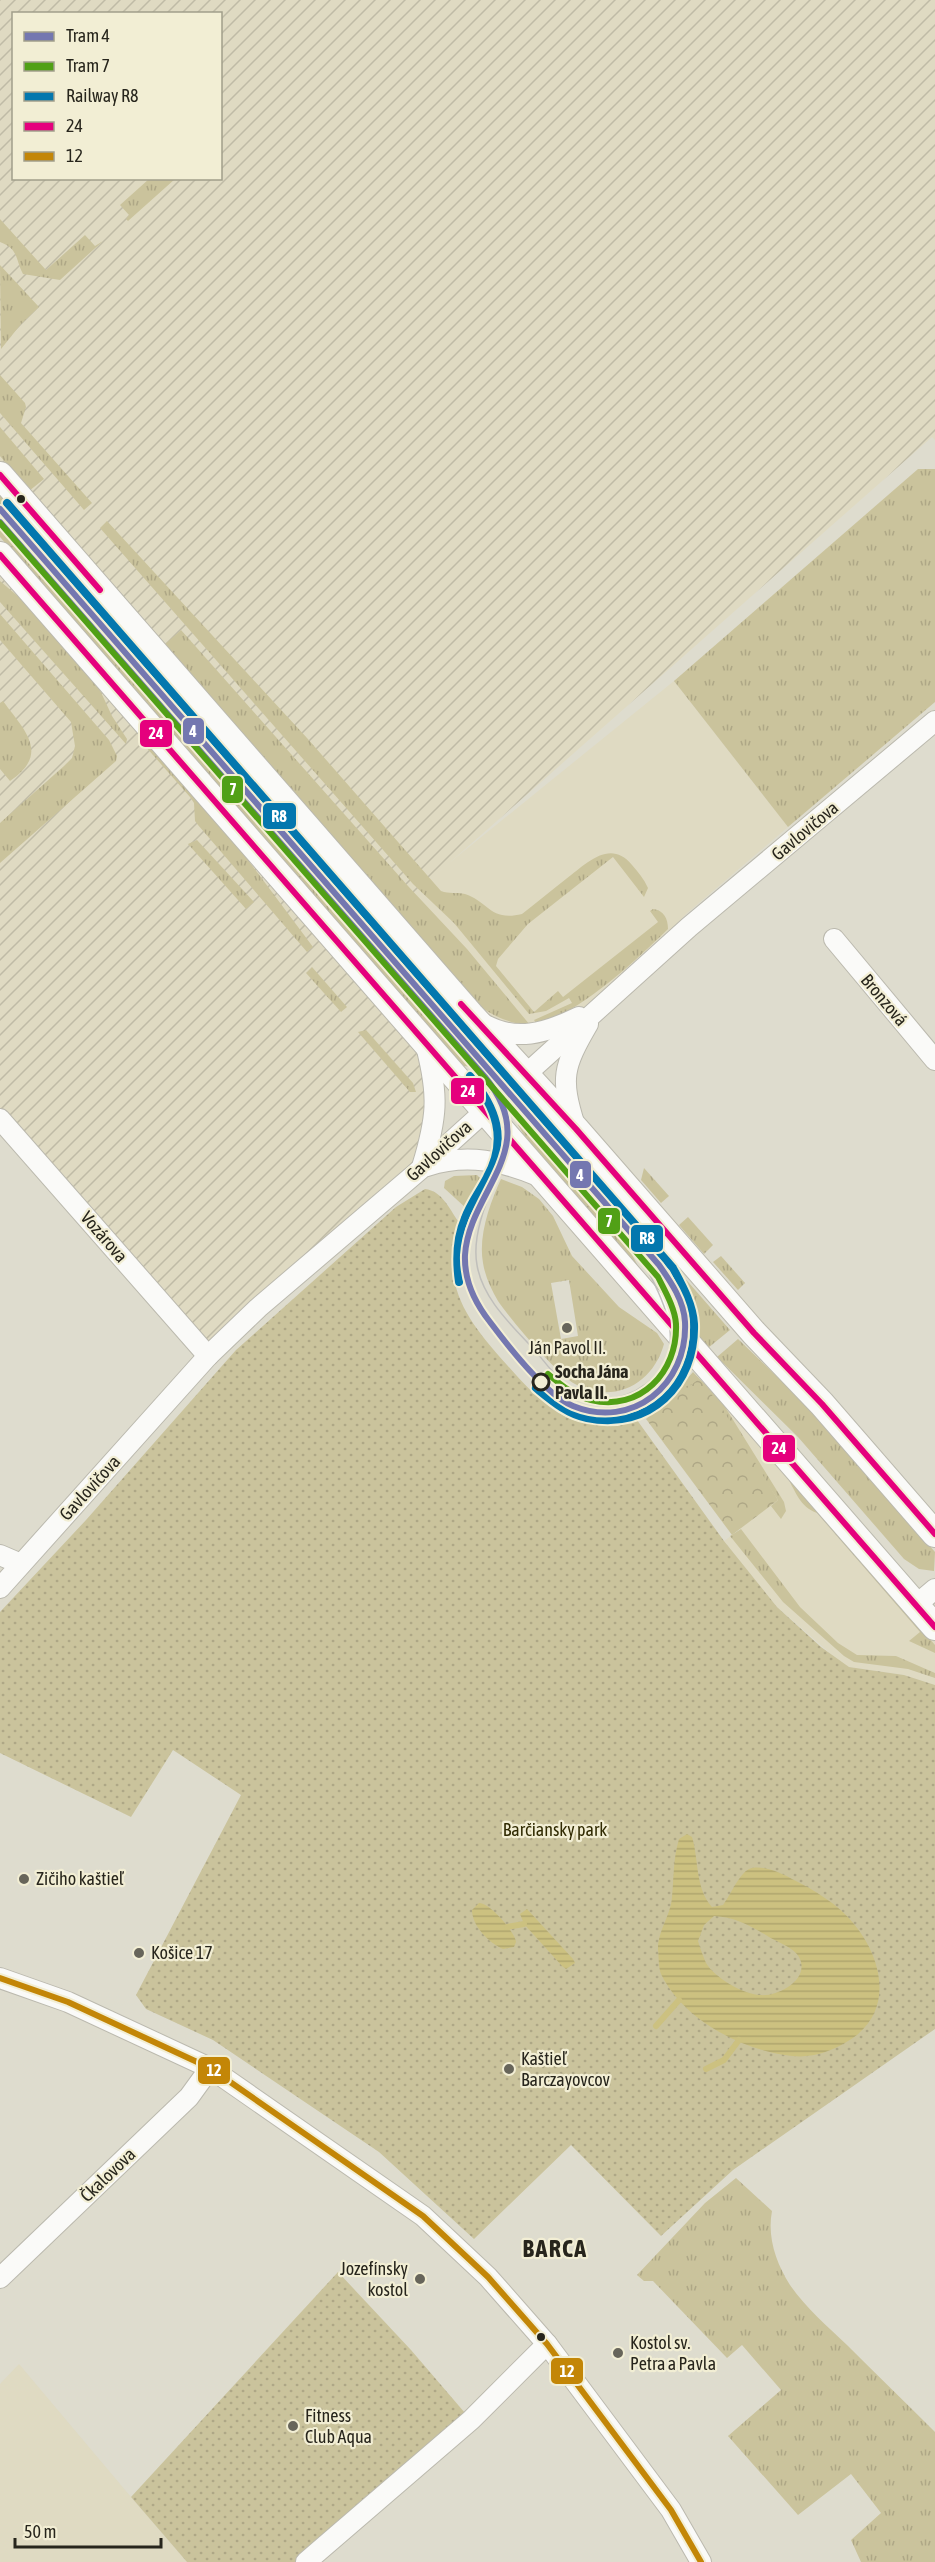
<svg xmlns="http://www.w3.org/2000/svg" width="935" height="2562" font-family="'Asap Condensed',sans-serif">
<style>
.built{fill:#dfdac2}
.industrial{fill:url(#industrial-furrows);fill-rule:evenodd}
.grass{fill:url(#grass-tufts);fill-rule:evenodd}
.forest{fill:url(#forest-crowns)}
.park{fill:url(#park-dots)}
.water{fill:url(#water-rules);fill-rule:evenodd}
.lines{fill:none;stroke-linecap:round;stroke-linejoin:round}
.stream{stroke:#ccc180;stroke-width:6}
.minor-casing{stroke:#bbb9ae;stroke-width:22}
.major-casing{stroke:#bbb9ae;stroke-width:28}
.minor{stroke:#fafaf8;stroke-width:20}
.major{stroke:#fafaf8;stroke-width:26}
.tram{stroke:#c0bfbb;stroke-width:1.5}
.bus-1-casing{stroke:#f2eed4;stroke-width:10}
.bus-2-casing{stroke:#f2eed4;stroke-width:10}
.bus-1{stroke:#e5007d;stroke-width:6}
.bus-2{stroke:#c38607;stroke-width:6}
.rail-1-casing{stroke:#f2eed4;stroke-width:12}
.rail-1{stroke:#0377ae;stroke-width:8}
.tram-1-casing{stroke:#f2eed4;stroke-width:10}
.tram-2-casing{stroke:#f2eed4;stroke-width:10}
.tram-1{stroke:#7477b0;stroke-width:6}
.tram-2{stroke:#51a016;stroke-width:6}
.bus-dot{fill:#27251c;stroke:#f2eed4;stroke-width:2}
.poi-dot{fill:#67655a;stroke:#f2eed4;stroke-width:2}
.stop-dot{fill:#f2eed4;stroke:#27251c;stroke-width:3}
.labels{text-anchor:middle;stroke-width:4.5;stroke-linejoin:round;paint-order:stroke}
.street-label{font-size:18px;fill:#27251c;stroke:#f2eed4}
.poi-label{font-size:18px;fill:#27251c;stroke:#f2eed4;text-anchor:start}
.stop-label{font-size:18px;font-weight:bold;fill:#27251c;stroke:#f2eed4;text-anchor:start}
.park-label{font-size:18px;fill:#302a02;stroke:#f2eed4}
.district-label{font-size:24px;font-weight:bold;letter-spacing:1.5px;fill:#27251c;stroke:#f2eed4}
.line-badge{stroke:#f2eed4;stroke-width:2}
.badge-label{font-size:16px;text-anchor:middle;font-weight:bold;fill:#fff}
</style>
<defs>
<pattern id="industrial-furrows" width="10" height="10" patternUnits="userSpaceOnUse" patternTransform="scale(1.5)"><rect width="10" height="10" fill="#dfdac2"/><path d="M-1 1l2-2M0 10L10 0M9 11l2-2" fill="none" stroke="#bfbba6"/></pattern>
<pattern id="grass-tufts" width="24" height="20" patternUnits="userSpaceOnUse" patternTransform="scale(1.5)"><rect width="24" height="20" fill="#cac39c"/><path d="M3 7l-1-3M5 7V3M7 7l1-3M15 17l-1-3M17 17v-4M19 17l1-3" fill="none" stroke="#aea786"/></pattern>
<pattern id="forest-crowns" width="20" height="18" patternUnits="userSpaceOnUse" patternTransform="scale(1.5)"><rect width="20" height="18" fill="#cac39c"/><path d="M2 6a3 3 0 1 1 6 0M12 15a3 3 0 1 1 6 0" fill="none" stroke="#aea786"/></pattern>
<pattern id="park-dots" width="8" height="8" patternUnits="userSpaceOnUse" patternTransform="scale(1.5)"><rect width="8" height="8" fill="#cac39c"/><path d="M2 2h.1M6 6h.1" fill="none" stroke="#aea786" stroke-width="1.8" stroke-linecap="round"/></pattern>
<pattern id="water-rules" width="6" height="5" patternUnits="userSpaceOnUse" patternTransform="scale(1.5)"><rect width="6" height="5" fill="#ccc180"/><path d="M0 2.5h6" fill="none" stroke="#afa66e"/></pattern>
</defs>
<rect width="100%" height="100%" fill="#dedcce"/>
<g class="built">
<path d="M674,681L788,827L686,914L597,1008L563,1025L495,1030L387,919L443,868Z"/>
<path d="M728,1388L935,1627V1685L904,1675L849,1667L840,1662L777,1607L724,1541L741,1529L720,1405Z"/>
<path d="M19,2364L131,2497L187,2562H0V2384Z"/>
</g>
<g class="industrial">
<path d="M0,0H935V440L932,437L387,918L0,475ZM14,14H220V178H14Z"/>
<path d="M0,555L425,1040L435,1080L422,1168L208,1356L0,1119Z"/>
</g>
<g class="grass">
<path d="M149,179H175L128,221L126,219L129,215L120,205Z"/>
<path d="M0,219L46,270L85,235L95,246L103,241L60,280L23,274C15,259 19,249 0,242Z"/>
<path d="M0,265L39,307L21,324L1,349Z"/>
<path d="M0,375L25,403L26,407L21,423L92,503L84,510L0,413Z"/>
<path d="M0,427L44,479L29,491L0,456Z"/>
<path d="M918,469H935V702L788,827L674,681Z"/>
<path d="M0,493L479,1042L484,1048V1057L0,504Z"/>
<path d="M107,521L307,738L441,891C449,894 457,892 465,894C488,901 490,922 522,914C537,902 551,891 566,879C586,864 610,838 632,865C638,872 644,879 648,888L644,897L613,857L528,924L498,959L496,966L534,1012L558,991L563,997L658,922L650,911L653,909C664,910 668,919 668,929C630,966 588,1005 538,1026L534,1020L572,1003L569,998L546,1011L529,1014L454,923L413,884L100,528Z"/>
<path d="M0,527L471,1067L464,1066L448,1051L0,537Z"/>
<path d="M0,581L27,604L99,688L112,716L127,739L126,744L0,602Z"/>
<path d="M0,614L109,740L117,756L116,761L0,863V823L64,766L72,758L75,746L71,722L0,640Z"/>
<path d="M181,630L408,886L467,949L530,1025C510,1024 492,1016 477,1004L163,646Z"/>
<path d="M3,701C24,730 51,753 10,781L0,769V703Z"/>
<path d="M138,732L236,844L313,947L307,952L198,825L195,821L194,803L190,797L138,738Z"/>
<path d="M197,840L254,902L246,909L188,844Z"/>
<path d="M312,967L347,1007L341,1012L306,973Z"/>
<path d="M366,1030L413,1083L416,1092H410L358,1032Z"/>
<path d="M530,1109L546,1119L730,1330L708,1348L689,1326L683,1295L657,1254Z"/>
<path d="M521,1112L613,1219L639,1268L525,1137L518,1125Z"/>
<path d="M644,1168L669,1196L661,1203L641,1180Z"/>
<path d="M454,1176L477,1175L482,1180L467,1209L444,1188L445,1181Z"/>
<path d="M501,1179L522,1187L539,1199L553,1216L572,1256L619,1307L657,1333L664,1344C653,1384 614,1405 575,1384C557,1374 510,1319 498,1301C491,1289 485,1276 483,1263C478,1236 490,1203 501,1179ZM569,1280L578,1336L561,1339L551,1283Z"/>
<path d="M688,1217L713,1245L704,1254L679,1225Z"/>
<path d="M721,1256L745,1283L738,1290L713,1262Z"/>
<path d="M738,1339L818,1416L935,1552L934,1571L919,1569L904,1559L798,1437L717,1357Z"/>
<path d="M693,1372L722,1402L784,1502L786,1511L781,1519L771,1506L778,1500L699,1380L646,1419L667,1401Z"/>
<path d="M787,1477L935,1645V1653L909,1641L920,1632L817,1513C800,1507 796,1492 787,1477Z"/>
<path d="M741,1529L800,1607L838,1643L857,1655L896,1656L935,1673V1678L908,1669L854,1662L844,1656L783,1602L730,1536Z"/>
<path d="M736,2178L772,2211C767,2237 776,2263 790,2285C805,2307 828,2327 847,2345C876,2374 906,2403 935,2432V2562H861L851,2540L881,2513L851,2474L798,2515L728,2436L781,2390L742,2345L727,2358L653,2281H644L637,2275L705,2203Z"/>
</g>
<path class="forest" d="M699,1379L720,1405L778,1500L732,1535L646,1419Z"/>
<g class="park">
<path d="M425,1189C442,1191 449,1208 458,1221C441,1286 465,1318 507,1365C547,1410 573,1436 637,1420L724,1541L777,1607L821,1647L849,1667L904,1675L935,1685V2029L733,2170L661,2236L571,2145L474,2239L379,2152L213,2040L146,2009L136,1995L241,1795L173,1750L131,1817L0,1753V1612L86,1520L236,1350L396,1207Z"/>
<path d="M338,2272L411,2350L471,2420L306,2562H187L131,2497Z"/>
</g>
<g class="water">
<path d="M687,1834L692,1837C699,1860 695,1888 712,1907L723,1905C730,1896 739,1874 749,1869C762,1864 781,1873 792,1879C814,1890 838,1904 854,1924C884,1960 894,2014 848,2041C830,2052 813,2058 792,2056C744,2051 685,2021 662,1976C658,1969 659,1957 658,1949C658,1930 671,1915 672,1897C674,1877 673,1859 679,1839ZM714,1916C735,1917 751,1926 769,1937C778,1942 794,1948 799,1957C811,1979 778,1997 760,1995C743,1994 715,1978 706,1963C703,1956 700,1948 698,1941L704,1925Z"/>
<path d="M479,1903C489,1902 515,1932 516,1942L514,1947L503,1949C489,1943 472,1926 472,1910Z"/>
<path d="M527,1909L573,1959L575,1963L566,1969L562,1966L524,1924L520,1914Z"/>
</g>
<g class="lines">
<g class="stream">
<path d="M507,1927L524,1924"/>
<path d="M656,2026L679,2000"/>
<path d="M706,2069L724,2060L739,2040"/>
</g>
<defs>
<g id="minor">
<path d="M834,939L935,1060"/>
<path d="M482,1023C515,1043 546,1033 579,1017"/>
<path d="M0,1119L208,1356"/>
<path d="M575,1126C560,1078 563,1067 588,1024"/>
<path d="M427,1166C467,1153 503,1161 541,1177"/>
<path d="M422,1167C437,1118 439,1096 426,1046"/>
<path d="M0,1555L21,1564"/>
<path d="M0,1588L208,1356L258,1308L422,1168L689,927L935,721"/>
<path d="M916,1605L935,1589"/>
<path d="M0,1978L68,2002L210,2068L423,2216L488,2277L547,2344L671,2510L701,2562"/>
<path d="M0,2278L189,2097L210,2068"/>
<path d="M306,2562L471,2420L547,2344"/>
</g>
<g id="major">
<path d="M0,475L471,1015L576,1129L754,1333L822,1404L935,1534"/>
<path d="M0,555L935,1627"/>
</g>
</defs>
<use href="#minor" class="minor-casing"/>
<use href="#major" class="major-casing"/>
<use href="#minor" class="minor"/>
<use href="#major" class="major"/>
<path class="tram" d="M495,1182C484,1206 472,1238 477,1265C483,1301 515,1328 538,1354C546,1364 555,1376 566,1384C574,1390 584,1395 594,1397C613,1401 631,1395 646,1384C689,1353 666,1306 647,1269C638,1250 628,1232 616,1214"/>
<defs>
<g id="bus-1">
<path d="M0,475L100,590"/>
<path d="M0,555L935,1627"/>
<path d="M461,1004L576,1129L754,1333L822,1404L935,1534"/>
</g>
<path id="bus-2" d="M0,1978L68,2002L210,2068L423,2216L488,2277L547,2344L671,2510L701,2562"/>
</defs>
<use href="#bus-1" class="bus-1-casing"/>
<use href="#bus-2" class="bus-2-casing"/>
<use href="#bus-1" class="bus-1"/>
<use href="#bus-2" class="bus-2"/>
<defs>
<g id="rail-1">
<path d="M7,503L673,1268C682,1285 693,1304 694,1324C696,1385 649,1431 587,1418C567,1414 552,1401 536,1388"/>
<path d="M459,1282C456,1261 456,1239 465,1218C470,1204 480,1191 487,1177C508,1139 496,1107 470,1076"/>
</g>
</defs>
<use href="#rail-1" class="rail-1-casing"/>
<use href="#rail-1" class="rail-1"/>
<defs>
<path id="tram-1" d="M0,509L659,1265C671,1282 684,1301 685,1322C688,1385 632,1430 573,1406C546,1395 508,1346 490,1322C475,1303 464,1279 465,1255C469,1190 544,1149 485,1077L0,522"/>
<path id="tram-2" d="M0,523L658,1277C665,1291 675,1308 676,1324C678,1372 640,1412 591,1400C574,1396 561,1385 548,1374"/>
</defs>
<use href="#tram-1" class="tram-1-casing"/>
<use href="#tram-2" class="tram-2-casing"/>
<use href="#tram-1" class="tram-1"/>
<use href="#tram-2" class="tram-2"/>
</g>
<g class="bus-dot">
<circle cx="21" cy="499" r="5"/>
<circle cx="541" cy="2337" r="5"/>
</g>
<g class="poi-dot">
<circle cx="567" cy="1328" r="6"/>
<circle cx="24" cy="1879" r="6"/>
<circle cx="139" cy="1953" r="6"/>
<circle cx="509" cy="2069" r="6"/>
<circle cx="420" cy="2279" r="6"/>
<circle cx="618" cy="2353" r="6"/>
<circle cx="293" cy="2426" r="6"/>
</g>
<circle class="stop-dot" cx="541" cy="1382" r="8"/>
<g class="labels">
<g class="street-label">
<text transform="translate(805 831) rotate(-40)" y="6">Gavlovičova</text>
<text transform="translate(884 1000) rotate(50)" y="6">Bronzová</text>
<text transform="translate(439 1151) rotate(-42)" y="6">Gavlovičova</text>
<text transform="translate(104 1237) rotate(49)" y="6">Vozárova</text>
<text transform="translate(90 1488) rotate(-48)" y="6">Gavlovičova</text>
<text transform="translate(108 2175) rotate(-44)" y="6">Čkalovova</text>
</g>
<g class="poi-label">
<text x="567" y="1354" text-anchor="middle">Ján Pavol II.</text>
<text x="36" y="1885">Zičiho kaštieľ</text>
<text x="151" y="1959">Košice 17</text>
<text x="521" y="2065">Kaštieľ<tspan x="521" dy="21">Barczayovcov</tspan></text>
<text x="408" y="2275" text-anchor="end">Jozefínsky<tspan x="408" dy="21">kostol</tspan></text>
<text x="630" y="2349">Kostol sv.<tspan x="630" dy="21">Petra a Pavla</tspan></text>
<text x="305" y="2422">Fitness<tspan x="305" dy="21">Club Aqua</tspan></text>
</g>
<g class="stop-label">
<text x="555" y="1378">Socha Jána<tspan x="555" dy="21">Pavla II.</tspan></text>
</g>
<g class="park-label">
<text x="555" y="1836">Barčiansky park</text>
</g>
<g class="district-label">
<text x="555" y="2257">BARCA</text>
</g>
</g>
<g class="line-badge">
<rect x="182" y="717" width="23" height="28" rx="6" fill="#7477b0"/>
<rect x="139" y="719" width="34" height="29" rx="6" fill="#e5007d"/>
<rect x="221" y="775" width="23" height="29" rx="6" fill="#51a016"/>
<rect x="262" y="802" width="35" height="28" rx="6" fill="#0377ae"/>
<rect x="450" y="1077" width="35" height="28" rx="6" fill="#e5007d"/>
<rect x="569" y="1160" width="23" height="29" rx="6" fill="#7477b0"/>
<rect x="597" y="1207" width="24" height="28" rx="6" fill="#51a016"/>
<rect x="630" y="1224" width="34" height="29" rx="6" fill="#0377ae"/>
<rect x="762" y="1434" width="34" height="29" rx="6" fill="#e5007d"/>
<rect x="197" y="2056" width="34" height="29" rx="6" fill="#c38607"/>
<rect x="550" y="2357" width="34" height="28" rx="6" fill="#c38607"/>
</g>
<g class="badge-label">
<text x="193" y="737">4</text>
<text x="156" y="739">24</text>
<text x="233" y="795">7</text>
<text x="279" y="822">R8</text>
<text x="468" y="1097">24</text>
<text x="580" y="1181">4</text>
<text x="609" y="1227">7</text>
<text x="647" y="1244">R8</text>
<text x="779" y="1454">24</text>
<text x="214" y="2076">12</text>
<text x="567" y="2377">12</text>
</g>
<rect x="12" y="12" width="210" height="168" fill="#f2eed4" stroke="#a19e8a" stroke-width="1.5"/>
<rect x="24" y="32" width="30" height="9" fill="#7477b0" stroke="#a19e8a" stroke-width="1.5"/>
<text x="66" y="42" font-size="18" fill="#27251c">Tram 4</text>
<rect x="24" y="62" width="30" height="9" fill="#51a016" stroke="#a19e8a" stroke-width="1.5"/>
<text x="66" y="72" font-size="18" fill="#27251c">Tram 7</text>
<rect x="24" y="92" width="30" height="9" fill="#0377ae" stroke="#a19e8a" stroke-width="1.5"/>
<text x="66" y="102" font-size="18" fill="#27251c">Railway R8</text>
<rect x="24" y="122" width="30" height="9" fill="#e5007d" stroke="#a19e8a" stroke-width="1.5"/>
<text x="66" y="132" font-size="18" fill="#27251c">24</text>
<rect x="24" y="152" width="30" height="9" fill="#c38607" stroke="#a19e8a" stroke-width="1.5"/>
<text x="66" y="162" font-size="18" fill="#27251c">12</text>
<path d="M15 2538v9h146v-9" fill="none" stroke="#27251c" stroke-width="3"/>
<text x="24" y="2538" font-size="18" fill="#27251c" stroke="#f2eed4" stroke-width="4.5" paint-order="stroke">50 m</text>
</svg>
